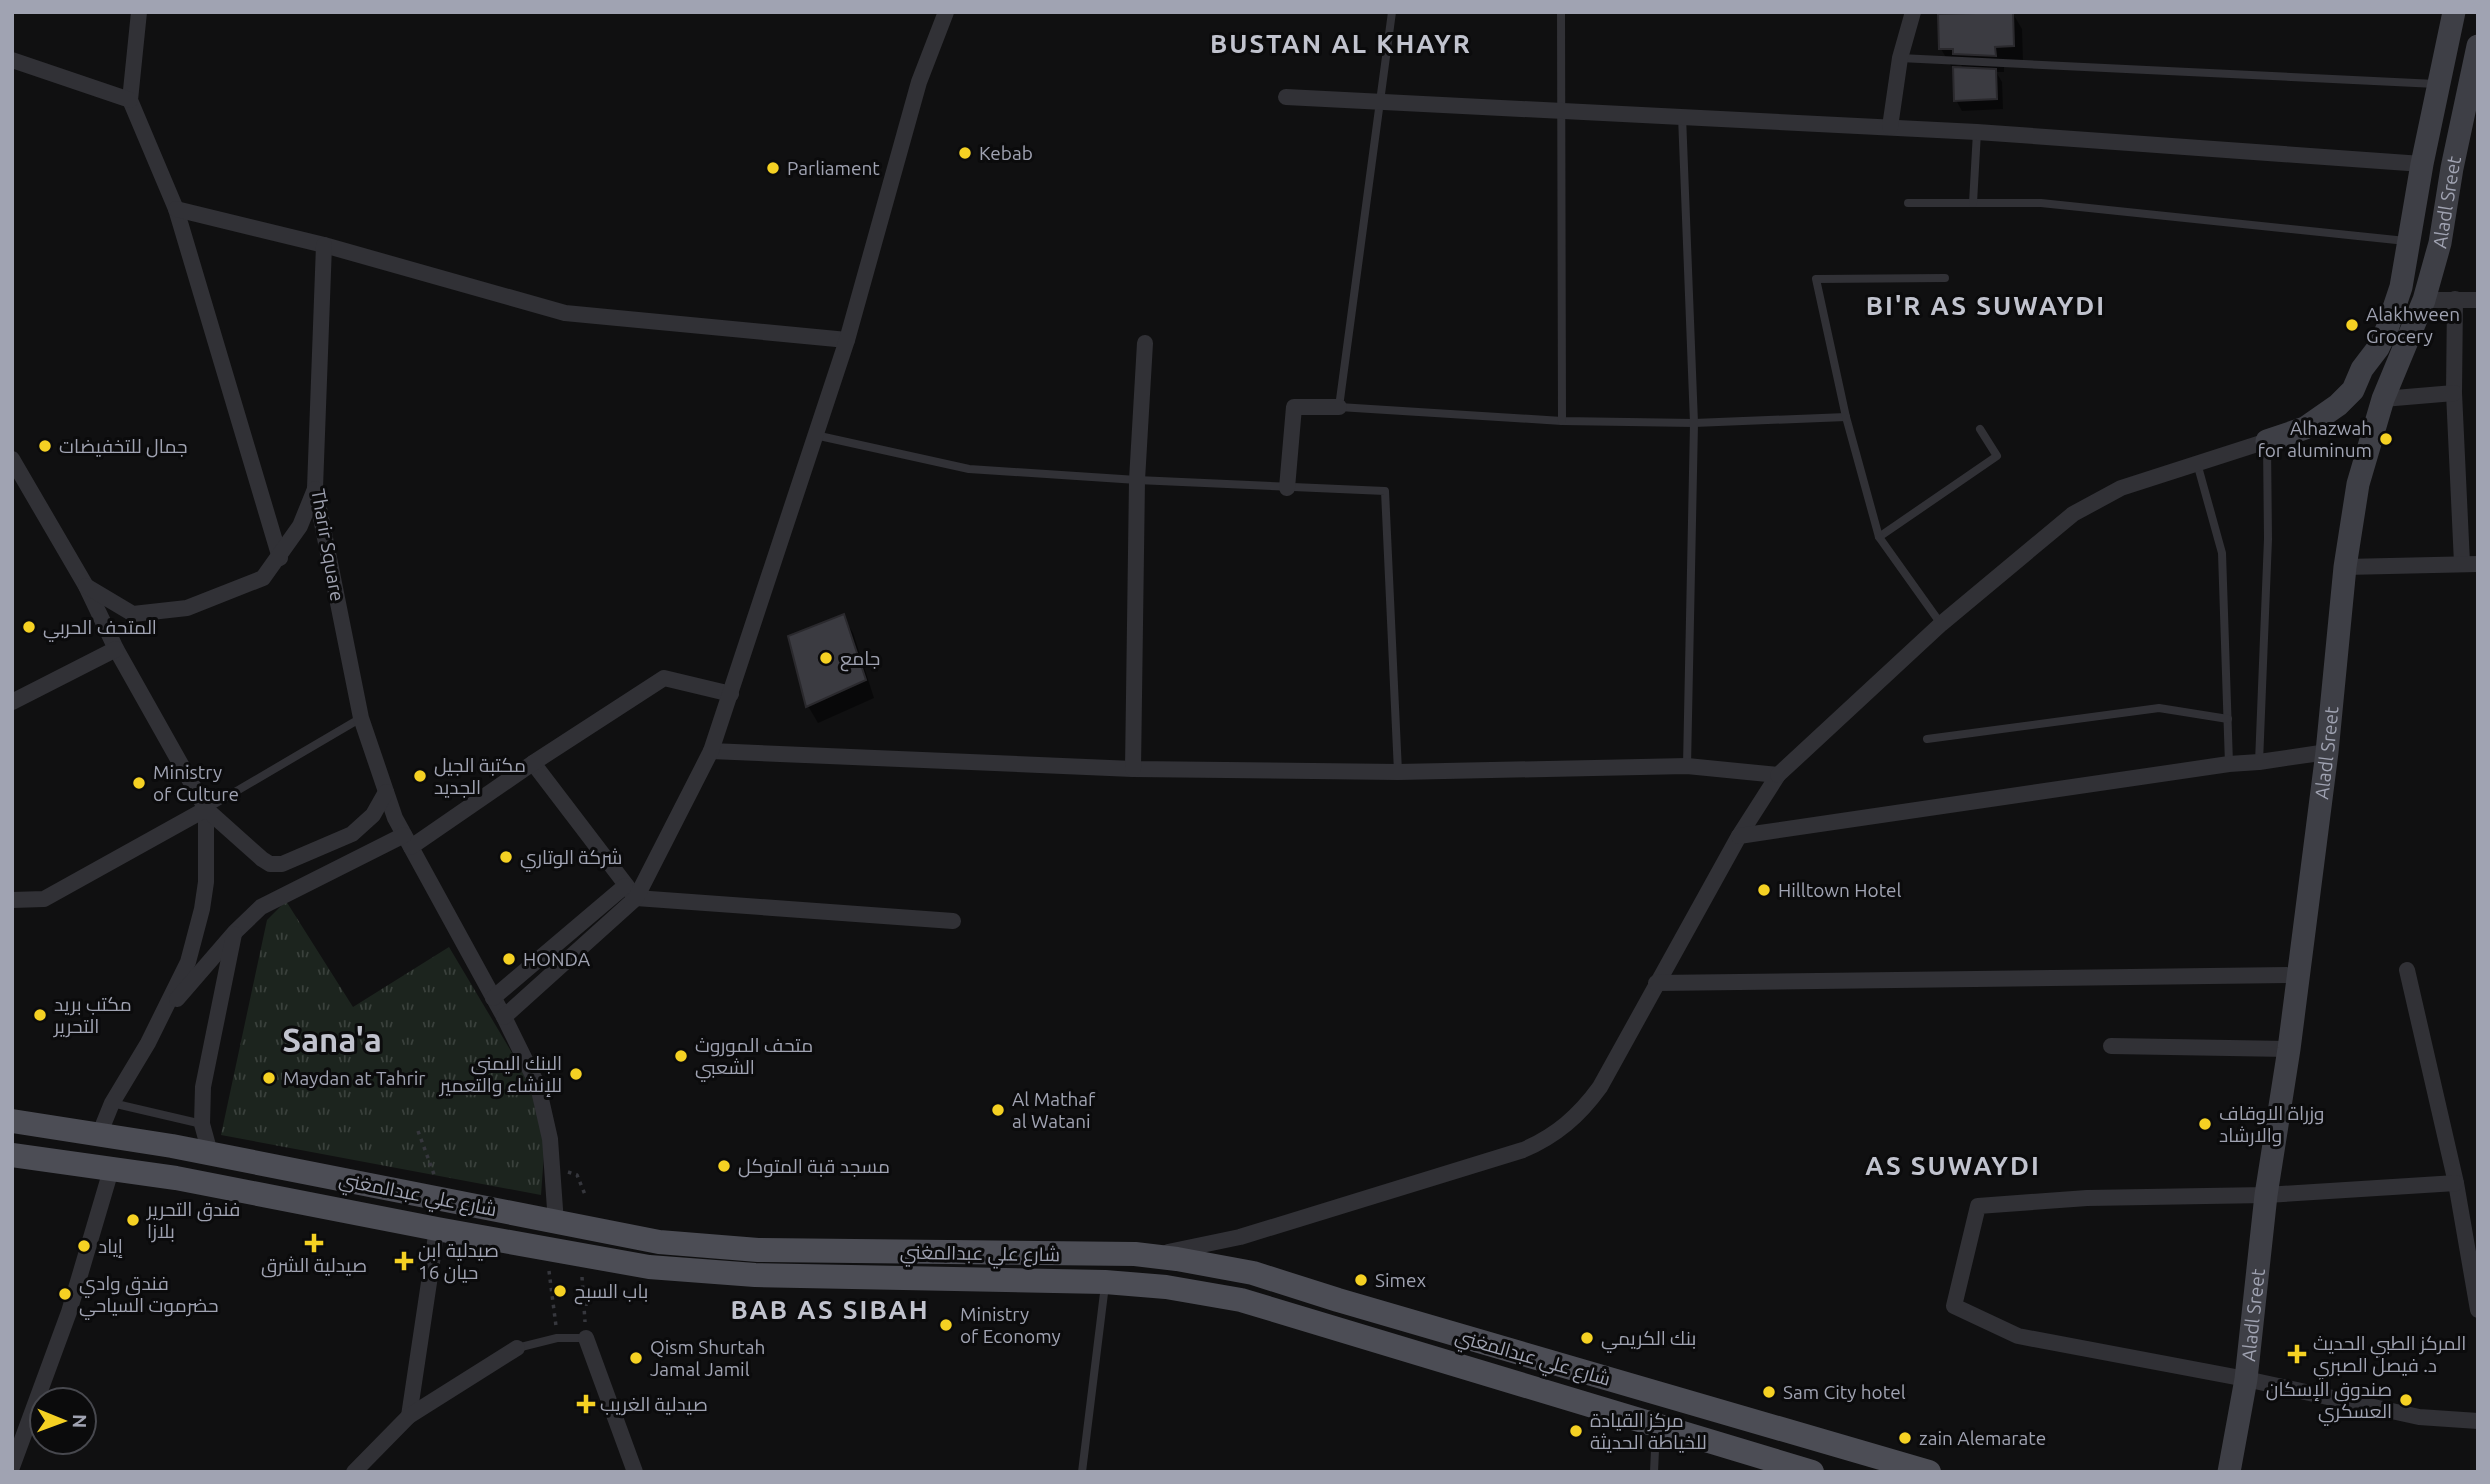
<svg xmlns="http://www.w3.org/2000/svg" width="2490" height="1484" font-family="Ubuntu,Cairo,sans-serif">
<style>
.grass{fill:url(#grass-tufts)}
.shadow{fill:#0007}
.building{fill:#3b3b41;stroke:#2a292d;stroke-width:2}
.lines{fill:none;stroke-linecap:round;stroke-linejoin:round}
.path{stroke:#36373d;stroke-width:3.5;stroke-dasharray:3.5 5;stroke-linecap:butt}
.lane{stroke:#313136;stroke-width:8}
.street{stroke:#313136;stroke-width:16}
.secondary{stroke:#3e3f46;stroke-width:23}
.primary{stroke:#4c4d55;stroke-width:24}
.poi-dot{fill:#f5d123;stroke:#0b0b0c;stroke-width:2.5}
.labels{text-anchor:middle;stroke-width:6;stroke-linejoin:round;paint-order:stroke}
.poi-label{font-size:19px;fill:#a0a3b2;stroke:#0b0b0c;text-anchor:start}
.street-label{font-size:19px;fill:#a0a3b2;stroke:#0b0b0c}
.district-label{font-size:26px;font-weight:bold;letter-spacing:2px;fill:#c1c3ce;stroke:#0b0b0c}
.town-label{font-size:33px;font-weight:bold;fill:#c1c3ce;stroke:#0b0b0c}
</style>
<defs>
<pattern id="grass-tufts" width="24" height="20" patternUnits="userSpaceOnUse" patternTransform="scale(1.75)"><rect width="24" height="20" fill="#1c241e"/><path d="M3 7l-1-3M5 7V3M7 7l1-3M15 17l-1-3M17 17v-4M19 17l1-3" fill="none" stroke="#3a413c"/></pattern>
</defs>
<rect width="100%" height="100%" fill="#101011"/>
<path class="grass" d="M286,901L353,1007L449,947L530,1083L545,1140L541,1195L221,1135L267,920Z"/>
<g class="shadow">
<path d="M2012,12L2022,29L2023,62L2004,63V72H1996L2002,82L2003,109L1962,111L1956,100L1964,69L1961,65L1951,66L1941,49Z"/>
<path d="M843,617L853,633L874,698L818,723L808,706Z"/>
</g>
<g class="building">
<path d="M2013,12L2014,46L1995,47L1996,56L1953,54V49H1939L1938,14Z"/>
<path d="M1953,67L1996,69L1997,99L1954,101Z"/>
<path d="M844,614L866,680L806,707L788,636Z"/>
</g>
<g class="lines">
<g class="path">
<path d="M418,1131L435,1177"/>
<path d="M568,1172L577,1175L586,1197"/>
<path d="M549,1271L556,1326"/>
<path d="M582,1277L585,1322"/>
<path d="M586,1306V1295"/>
</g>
<g class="lane">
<path d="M1392,12L1339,407L1562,421L1694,423L1846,417"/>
<path d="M1561,12L1562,421"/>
<path d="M1900,58L2436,84"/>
<path d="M1682,116L1694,423L1687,766"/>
<path d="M1908,203H2041L2406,241"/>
<path d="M1973,203L1977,132"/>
<path d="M815,435L969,469L1137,480L1385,491L1398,772"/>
<path d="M2197,463L2222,553L2229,764"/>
<path d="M1879,537L1997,456L1980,429"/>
<path d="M1941,624L1879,537L1846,417L1816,279L1945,278"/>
<path d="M1927,739L2159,708L2228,719"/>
<path d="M2259,762L2268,539L2267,444"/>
<path d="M206,809L361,718"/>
<path d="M112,1103L202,1124"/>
<path d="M517,1348L557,1338H586"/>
<path d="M1082,1472L1105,1285"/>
<path d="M1654,1472L1656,1428"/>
</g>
<g class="street">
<path d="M139,12L130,100L176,209L280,558"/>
<path d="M12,60L130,100"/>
<path d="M1286,97L1977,132L2422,164"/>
<path d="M1890,127L1900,58L1913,12"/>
<path d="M176,209L324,245L565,313L847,340"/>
<path d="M324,245L315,488L361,718L395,818L504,1017L538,1086L550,1139L556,1223"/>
<path d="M2455,299L2454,393L2462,563"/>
<path d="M2424,300H2478"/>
<path d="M2383,399L2454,393"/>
<path d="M12,459L86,586L116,649L206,809V882L202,909L188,962L148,1043L112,1103L99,1135"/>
<path d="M1287,488L1294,407H1339"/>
<path d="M2345,567L2478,564"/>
<path d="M86,586L133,614L187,608L263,578L300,526L315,489"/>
<path d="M12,702L116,649"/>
<path d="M711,751L1133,769L1398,772L1687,766L1778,775L1739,836L1600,1087C1579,1116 1556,1136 1523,1150L1240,1237L1168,1252"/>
<path d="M533,763L636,898L953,921"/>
<path d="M1133,769L1137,480L1145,343"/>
<path d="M1778,775L1941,624L2073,514L2121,488L2267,441"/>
<path d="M1739,836L2229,764L2259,762L2327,752"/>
<path d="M411,847L533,763L664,678L731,694"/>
<path d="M12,900L44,899L206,809L262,859L270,864H282L352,834L373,815L386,792"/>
<path d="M2407,970L2456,1183L2478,1310"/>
<path d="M1656,983L2297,975"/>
<path d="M493,998L625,886"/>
<path d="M177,999L235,932L261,907L404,835"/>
<path d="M504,1017L636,898L711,751L847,340L919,82L946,12"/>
<path d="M2111,1046L2289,1049"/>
<path d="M210,1153L202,1124L203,1087L234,934"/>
<path d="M2456,1183L2266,1195L2087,1198L1978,1206L1954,1306L2018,1336L2246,1379L2419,1417L2478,1421"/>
<path d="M586,1338L635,1472"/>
<path d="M409,1416L437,1229"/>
<path d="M12,1467L69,1312L111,1170"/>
<path d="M354,1472L409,1416L517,1348"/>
</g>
<g class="secondary">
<path d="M2267,441L2305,428L2338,405L2353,390L2362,369L2378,348L2387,329L2401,287L2422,164L2454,12"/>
<path id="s1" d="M2229,1472L2246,1379L2266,1195L2289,1049L2327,752L2345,567L2358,484L2383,399L2424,300L2440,243L2452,168L2478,46"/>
</g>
<g class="primary">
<path d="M12,1121L172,1146L659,1242L758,1250L1135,1254L1177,1259L1253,1273L1338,1300L1929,1472"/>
<path d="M12,1155L176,1178L437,1229L649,1267L755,1275L1105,1282L1166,1287L1241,1300L1812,1472"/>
</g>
</g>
<g class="poi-dot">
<circle cx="965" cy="153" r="7"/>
<circle cx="773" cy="168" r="7"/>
<circle cx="2352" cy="325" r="7"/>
<circle cx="2386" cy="439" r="7"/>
<circle cx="45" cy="446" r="7"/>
<circle cx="29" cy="627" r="7"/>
<circle cx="826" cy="658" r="7"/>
<circle cx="420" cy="776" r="7"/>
<circle cx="139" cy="783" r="7"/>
<circle cx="506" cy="857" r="7"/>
<circle cx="1764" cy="890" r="7"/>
<circle cx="509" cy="959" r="7"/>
<circle cx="40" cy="1015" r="7"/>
<circle cx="681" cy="1056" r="7"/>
<circle cx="576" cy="1074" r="7"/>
<circle cx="269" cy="1078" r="7"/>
<circle cx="998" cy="1110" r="7"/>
<circle cx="2205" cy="1124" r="7"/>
<circle cx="724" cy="1166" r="7"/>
<circle cx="133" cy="1220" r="7"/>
<path d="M310.5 1232.5h7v7h7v7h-7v7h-7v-7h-7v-7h7z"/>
<circle cx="84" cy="1246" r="7"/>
<path d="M400.5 1250.5h7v7h7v7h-7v7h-7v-7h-7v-7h7z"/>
<circle cx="1361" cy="1280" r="7"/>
<circle cx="560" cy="1291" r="7"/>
<circle cx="65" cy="1294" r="7"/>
<circle cx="946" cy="1325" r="7"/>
<circle cx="1587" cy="1338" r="7"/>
<path d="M2293.5 1343.5h7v7h7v7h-7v7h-7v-7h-7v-7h7z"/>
<circle cx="636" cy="1358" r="7"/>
<circle cx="1769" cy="1392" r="7"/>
<circle cx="2406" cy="1400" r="7"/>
<path d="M582.5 1393.5h7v7h7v7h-7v7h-7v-7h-7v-7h7z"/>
<circle cx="1576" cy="1431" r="7"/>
<circle cx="1905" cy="1438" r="7"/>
</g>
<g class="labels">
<g class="poi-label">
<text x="979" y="160">Kebab</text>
<text x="787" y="175">Parliament</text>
<text x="2366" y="321">Alakhween<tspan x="2366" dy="22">Grocery</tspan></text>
<text x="2372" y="435" text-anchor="end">Alhazwah<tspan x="2372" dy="22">for aluminum</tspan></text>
<text x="59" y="453">جمال للتخفيضات</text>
<text x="43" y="634">المتحف الحربي</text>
<text x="840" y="665">جامع</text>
<text x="434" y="772">مكتبة الجيل<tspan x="434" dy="22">الجديد</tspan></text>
<text x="153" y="779">Ministry<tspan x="153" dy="22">of Culture</tspan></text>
<text x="520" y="864">شركة الوتاري</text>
<text x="1778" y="897">Hilltown Hotel</text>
<text x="523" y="966">HONDA</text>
<text x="54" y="1011">مكتب بريد<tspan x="54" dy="22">التحرير</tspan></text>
<text x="695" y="1052">متحف الموروث<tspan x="695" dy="22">الشعبي</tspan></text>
<text x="562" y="1070" text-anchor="end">البنك اليمني<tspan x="562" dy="22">للإنشاء والتعمير</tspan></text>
<text x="283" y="1085">Maydan at Tahrir</text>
<text x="1012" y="1106">Al Mathaf<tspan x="1012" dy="22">al Watani</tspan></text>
<text x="2219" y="1120">وزراة الاوقاف<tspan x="2219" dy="22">والارشاد</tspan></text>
<text x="738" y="1173">مسجد قبة المتوكل</text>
<text x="147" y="1216">فندق التحرير<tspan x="147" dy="22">بلازا</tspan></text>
<text x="98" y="1253">إياد</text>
<text x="418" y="1257">صيدلية ابن<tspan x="418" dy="22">حيان 16</tspan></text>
<text x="314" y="1272" text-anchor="middle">صيدلية الشرق</text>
<text x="1375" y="1287">Simex</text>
<text x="79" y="1290">فندق وادي<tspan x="79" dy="22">حضرموت السياحي</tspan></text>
<text x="574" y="1298">باب السبح</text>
<text x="960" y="1321">Ministry<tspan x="960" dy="22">of Economy</tspan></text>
<text x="1601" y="1345">بنك الكريمي</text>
<text x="2313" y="1350">المركز الطبي الحديث<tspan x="2313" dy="22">د. فيصل الصبري</tspan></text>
<text x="650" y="1354">Qism Shurtah<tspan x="650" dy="22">Jamal Jamil</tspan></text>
<text x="2392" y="1396" text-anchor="end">صندوق الإسكان<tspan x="2392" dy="22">العسكري</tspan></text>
<text x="1783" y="1399">Sam City hotel</text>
<text x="600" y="1411">صيدلية الغريب</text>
<text x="1590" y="1427">مركز القيادة<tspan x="1590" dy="22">للخياطة الحديثة</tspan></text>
<text x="1919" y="1445">zain Alemarate</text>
</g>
<g class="street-label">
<text dy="7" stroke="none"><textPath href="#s1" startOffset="1293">Aladl Sreet</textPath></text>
<text transform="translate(328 545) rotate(80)" y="7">Tharir Square</text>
<text dy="7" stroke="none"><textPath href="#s1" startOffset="726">Aladl Sreet</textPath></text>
<text transform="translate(418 1194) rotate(11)" y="7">شارع علي عبدالمغني</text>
<text transform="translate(980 1253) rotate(1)" y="7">شارع علي عبدالمغني</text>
<text dy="7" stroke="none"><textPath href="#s1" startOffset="159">Aladl Sreet</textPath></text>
<text transform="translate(1533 1357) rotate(16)" y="7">شارع علي عبدالمغني</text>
</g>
<g class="district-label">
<text x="1341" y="53">BUSTAN AL KHAYR</text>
<text x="1986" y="315">BI'R AS SUWAYDI</text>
<text x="1953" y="1175">AS SUWAYDI</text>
<text x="830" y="1319">BAB AS SIBAH</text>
</g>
<g class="town-label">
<text x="332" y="1052">Sana'a</text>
</g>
</g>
<rect width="2490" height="1484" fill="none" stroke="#a0a3b2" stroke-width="28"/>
<g transform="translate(63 1421) rotate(91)"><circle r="33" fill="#0b0b0c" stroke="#47484e" stroke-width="2"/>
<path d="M0-5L12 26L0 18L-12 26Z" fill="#f5d123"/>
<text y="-10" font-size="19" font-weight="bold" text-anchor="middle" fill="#a0a3b2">N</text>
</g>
</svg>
